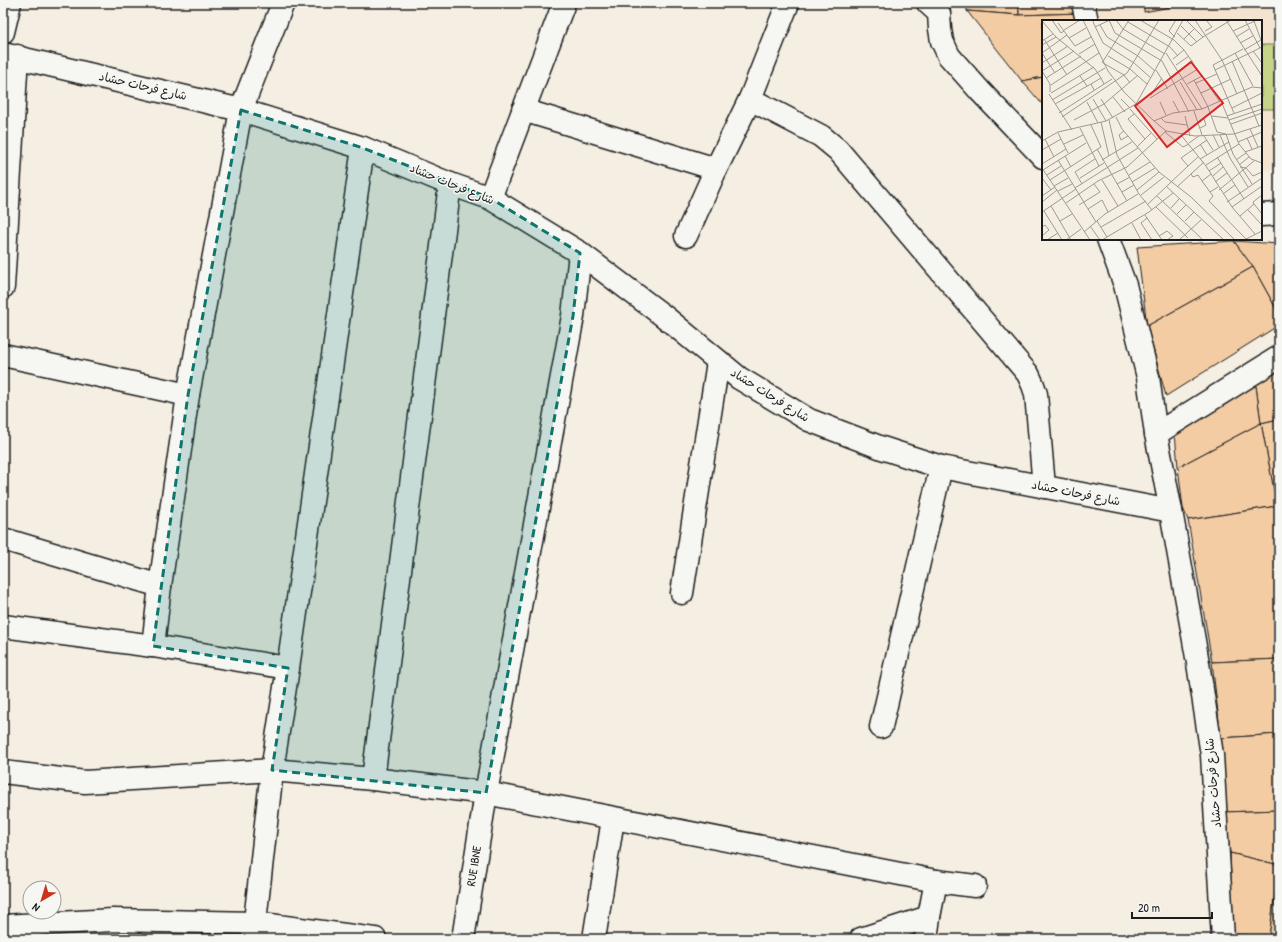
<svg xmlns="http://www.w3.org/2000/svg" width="1282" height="942" font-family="'Patrick Hand','Playpen Sans Arabic',sans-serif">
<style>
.built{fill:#f4e4cf}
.green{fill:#c6d488;stroke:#717852}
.building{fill:#f3cca3;stroke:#1c1c1c}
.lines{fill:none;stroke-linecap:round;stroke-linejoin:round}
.minor-casing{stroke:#1c1c1c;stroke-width:25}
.minor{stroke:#f6f6f2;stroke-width:22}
.marked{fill:#0f766e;fill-opacity:0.2;stroke:#0f766e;stroke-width:3;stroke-dasharray:8 5;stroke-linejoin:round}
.labels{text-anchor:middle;stroke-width:3;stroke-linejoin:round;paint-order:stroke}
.street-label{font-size:12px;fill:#1c1c1c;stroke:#f6f6f2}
.inset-road{fill:none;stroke:#9e9a93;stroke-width:1}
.view{fill:#d62828;fill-opacity:0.15;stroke:#d62828;stroke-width:2}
.inset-edge{fill:none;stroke:#1c1c1c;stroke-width:2}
</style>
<rect width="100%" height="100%" fill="#f5eee2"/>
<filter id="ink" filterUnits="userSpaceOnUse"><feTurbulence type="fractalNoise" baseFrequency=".025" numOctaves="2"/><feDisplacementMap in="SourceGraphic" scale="8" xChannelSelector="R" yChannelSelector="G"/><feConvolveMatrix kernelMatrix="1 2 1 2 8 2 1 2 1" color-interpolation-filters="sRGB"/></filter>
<g filter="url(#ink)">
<path class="built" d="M1096,3H1279V169L1261,170V21H1098Z"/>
<path class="green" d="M1261,45H1276L1277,109H1261Z"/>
<g class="building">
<path d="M967,3H1019V15L967,11Z"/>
<path d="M1019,3H1078L1081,13L1019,15Z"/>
<path d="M1144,3H1191L1144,12Z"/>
<path d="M967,11L1019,15L1081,13L1083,21H1043V77L1022,81Z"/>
<path d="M1043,77V105L1022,81Z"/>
<path d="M1234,241L1253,267L1147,326L1137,247Z"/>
<path d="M1234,241L1279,244V314L1253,267Z"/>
<path d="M1253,267L1279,314V325L1166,396L1147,326Z"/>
<path d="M1279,368V419L1261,423L1255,379Z"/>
<path d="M1255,379L1261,423L1178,467L1175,433Z"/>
<path d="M1279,419V506H1277L1261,423Z"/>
<path d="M1261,423L1277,506L1188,520L1183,508L1178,467Z"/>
<path d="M1277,506H1279V659L1212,662L1188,520Z"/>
<path d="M1279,659V734L1221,738L1212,662Z"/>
<path d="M1279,734V810L1224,812L1221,738Z"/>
<path d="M1279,810V865L1230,853L1224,812Z"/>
<path d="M1230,853L1279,865L1269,937L1233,934Z"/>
<path d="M1279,865V937H1269Z"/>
</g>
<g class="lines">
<defs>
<g id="minor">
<path d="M928,3L939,13L940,29L942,41L949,56L980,91L1043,157"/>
<path d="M1083,3L1087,21"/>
<path d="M3,32L10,3"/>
<path d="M3,54L241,110L363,148L450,184L490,198L580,253L665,317L739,378L809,420L882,448L941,467L1171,511L1198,663L1212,755L1223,939"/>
<path d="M750,99L821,136L838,150L1028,374L1033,385L1036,394L1044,487"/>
<path d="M523,110L716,169"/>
<path d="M490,198L564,3"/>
<path d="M1261,215L1279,214"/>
<path d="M686,236L716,169L750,99L788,3"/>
<path d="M1108,239L1125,285L1148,377L1156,434L1171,511"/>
<path d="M3,287L17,56"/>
<path d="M3,355L188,395"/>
<path d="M1156,434L1279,357"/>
<path d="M3,539L160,586"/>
<path d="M682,593L718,362"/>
<path d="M3,626L153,646L288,668"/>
<path d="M153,646L160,586L188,395L241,110L283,3"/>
<path d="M881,727L941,467"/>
<path d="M3,772L85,782L272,770L373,779L486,793L936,881L975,886"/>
<path d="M373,779L450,184"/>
<path d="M3,926L113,920L255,923L375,939"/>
<path d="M253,939L272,770L288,668L363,148"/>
<path d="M463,939L486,793L573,316L580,253"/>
<path d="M594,939L613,819"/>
<path d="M861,939L929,917"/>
<path d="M926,939L929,917L936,881"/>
</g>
</defs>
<use href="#minor" class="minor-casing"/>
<use href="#minor" class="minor"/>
</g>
</g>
<path class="marked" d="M241,110L363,148L490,198L580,253L573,316L486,793L272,770L288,668L153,646L188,395Z"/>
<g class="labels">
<g class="street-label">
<text transform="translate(143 86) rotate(13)" y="4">شارع فرحات حشاد</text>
<text transform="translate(452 184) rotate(22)" y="4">شارع فرحات حشاد</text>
<text transform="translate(770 395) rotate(32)" y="4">شارع فرحات حشاد</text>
<text transform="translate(1076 493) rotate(11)" y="4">شارع فرحات حشاد</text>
<text transform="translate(1213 783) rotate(-95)" y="4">شارع فرحات حشاد</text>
<text transform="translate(474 866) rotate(-81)" y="4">RUE IBNE</text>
</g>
</g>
<g transform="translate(1042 20)">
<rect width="220" height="220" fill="#f5eee2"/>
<path class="inset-road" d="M10,0L19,13L22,11M41,0L66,51L82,72L112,101L131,93L160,89L210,67L220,68M52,0L51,2L61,23L92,43L109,58M67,0L73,13L120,41L147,92M74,0L81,9L123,34M98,0L132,20L142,30L178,82M153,0L180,40L195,74M184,0L220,56M203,0L218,28M0,1L14,17L53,49L59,58M86,2L128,27L136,36M16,3L33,26L49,17M58,5L65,17L96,36L113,51M139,6L155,22M53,7L68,0M22,10L38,0M163,11L170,7L164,0M191,11L215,0M135,13L149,26L161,17L144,0M133,17L127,11L134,0M161,17L189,0M194,17L207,9M27,18L44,8M2,19L25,55M142,19L152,9M0,21L11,14M198,23L211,16M0,25L14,17M202,30L219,20L212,1M211,31L220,43M0,33L25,15M0,33L13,53M124,33L160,89M193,33L211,66M37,34L53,24M66,36L88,49L105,64M131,39L142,30M190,41L217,106M0,43L26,26M60,43L87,0M61,43L82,55L88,63M134,45L147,36M114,50L126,69M173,50L220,27M0,51L32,31M0,51L8,64V72M38,56L45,66M4,58L39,36M128,58L151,41M152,60L166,87L175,112L184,114L191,134L210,164M138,62L155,90M154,63L175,54M145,64L160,56M9,65L57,33M52,70L49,64L59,58L62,64M9,73L52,47M159,73L189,59M7,74L30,110M109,75L120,58M71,77L83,92M108,78L156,49M51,79L64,101M59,79L71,98M79,79L88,88M10,80L63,48M131,81L137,92M179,81L197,124L209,139L220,143M45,82L56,103M118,82L124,95M13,84L49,64M190,88L220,73M88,89L115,119M152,91L160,115M17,93L70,59M192,93L171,45L201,29M92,94L86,99L103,119M143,96L148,116M170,96L186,98M185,96L220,84M20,97L85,53L117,0M74,97L80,109L117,152L149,177L193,220M119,98L123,102L145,105M32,100L62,84L95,56M67,100L75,135L97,174L110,190M187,100L220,89M112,101L124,111L153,116L192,114L220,105M59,102L67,136M189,104L220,93M38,108L57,146M158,108L164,105L162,99M208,109L216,127M82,111L77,115L79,120L86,116M123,112L141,127L147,124M16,113L26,133M139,115L164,146L190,187L213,214M171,115L177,127M178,115L188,138L206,167M162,116L171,130M205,118L210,129M3,119L12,137M0,121L16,112L64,101L94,84L141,0M196,122L220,112M147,123L157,116M22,124L41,115M158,124L165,135M95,127L109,113M55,129L85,181M0,130L19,119M203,132L220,126M23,136L29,147M175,137L202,179M158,139L187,122M16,140L54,202M60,140L90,122M194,140L204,133M0,144L24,129M164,145L197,124M197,145L207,137M146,146L156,137M198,147L204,148L211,156L220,152M0,148L48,220M1,150L44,123M167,151L179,143M149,154L151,157L156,155L160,161L169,154M5,155L19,146M87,155L108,142M171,156L181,147M0,158L9,170M38,158L62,143M8,160L59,127L49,105M60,160L76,186M160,161L168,172L176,167M90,162L113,148M173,162L185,153M40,164L33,152L53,139M75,164L88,157M12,166L26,158M136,166L162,142M125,167L182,220M33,168L96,128M95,170L117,152M177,170L212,141M16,171L30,164M80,172L92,165M168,172L171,176L167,181L205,220M181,174L193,165M99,175L122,157M0,176L13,167M115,176L161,220M0,182L15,170M185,182L220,158M24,183L56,161L85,147L124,111M106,184L146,146L139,138L165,120M212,184L211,182L220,175M37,185L58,172L52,164M9,186L29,220M114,187L146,218M190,187L220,166M129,188L137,179M46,189L60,180L66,192M206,190L220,205M2,191L20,220M0,192L34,169M135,194L144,185M103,195L120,220M198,196L212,184L220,194M105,198L99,203L110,220M18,201L30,194M55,201L65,217M143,201L152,192M90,203L99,220M48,206L58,220M0,207L3,205L7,210L0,216M59,207L104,181M42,212L63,194L96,174M117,216L125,211L131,216L125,220M5,220L16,213M24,220L39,209M60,220L107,192L131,173M137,220L159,200M202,220L220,211"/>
<path class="view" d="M149,42L181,83L125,127L93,86Z"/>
<rect width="220" height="220" class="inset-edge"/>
</g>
<rect width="1282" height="942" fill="none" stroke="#f6f6f2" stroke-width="16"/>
<rect x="8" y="8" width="1266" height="926" fill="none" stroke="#1c1c1c" stroke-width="1.5" filter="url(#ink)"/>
<g transform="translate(42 900) rotate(218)"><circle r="19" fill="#f6f6f2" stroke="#9f9f9c"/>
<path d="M0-3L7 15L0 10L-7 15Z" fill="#c8321e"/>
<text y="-6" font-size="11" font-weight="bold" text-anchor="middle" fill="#1c1c1c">N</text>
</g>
<path d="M1132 912v6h80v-6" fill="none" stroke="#1c1c1c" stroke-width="2"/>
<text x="1138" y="912" font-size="12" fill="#1c1c1c" stroke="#f6f6f2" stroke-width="3" paint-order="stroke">20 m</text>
</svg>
